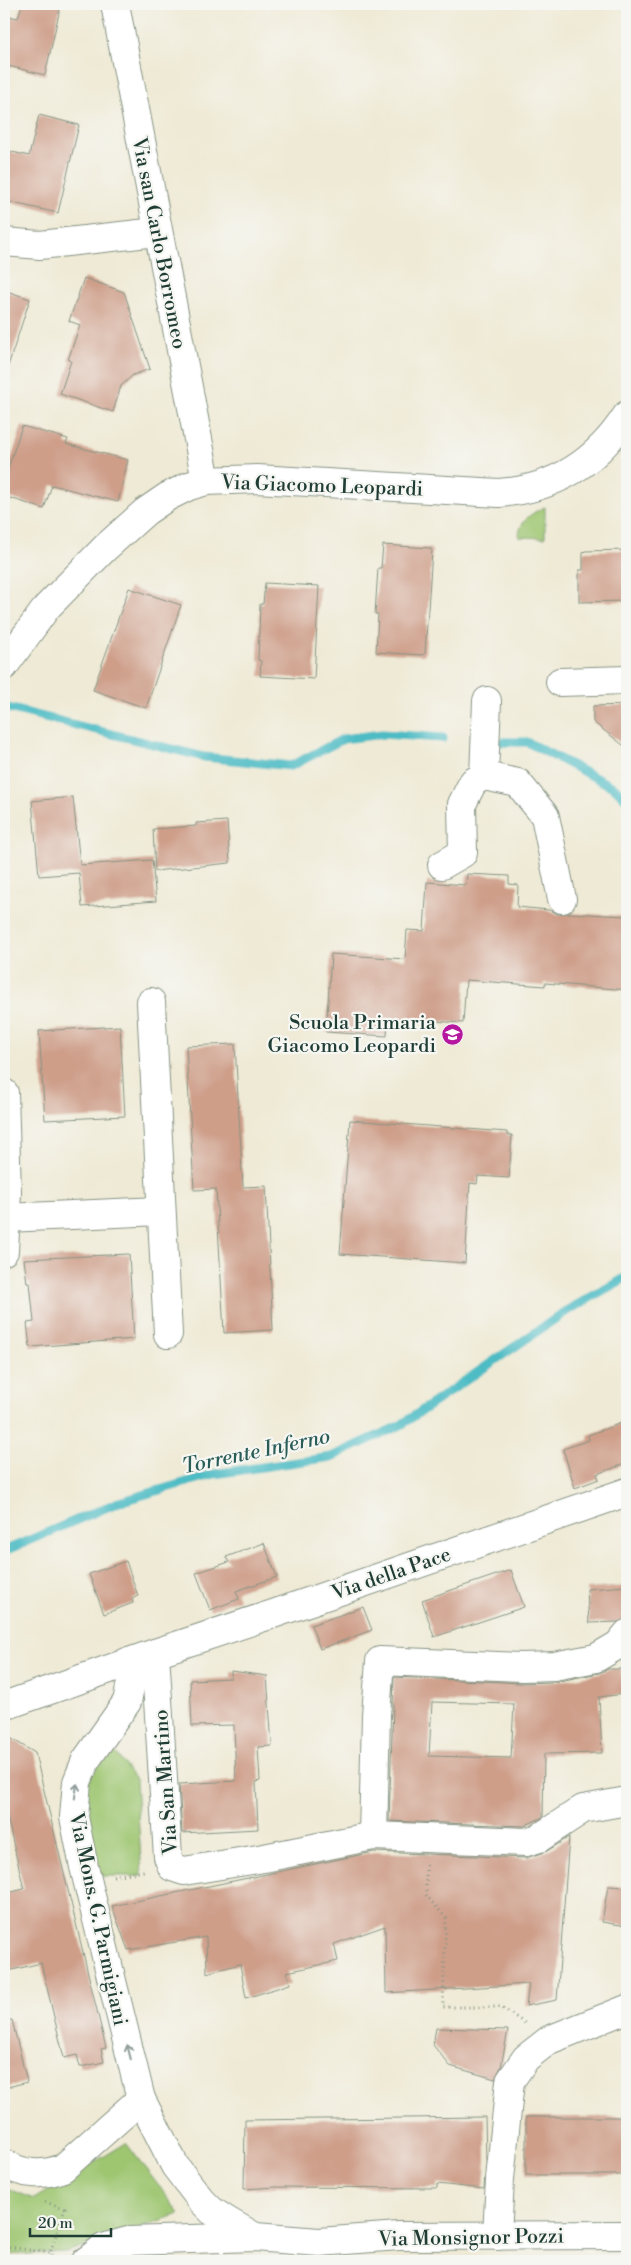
<svg xmlns="http://www.w3.org/2000/svg" width="631" height="2265" font-family="'Libre Bodoni',serif">
<style>
.green{fill:#9ec671;stroke:#5e8252}
.lines{fill:none;stroke-linecap:round;stroke-linejoin:round}
.stream{stroke:#4dbcc5;stroke-width:9}
.building{fill:#ce9e89;fill-rule:evenodd}
.minor-casing{stroke:#879484;stroke-width:30}
.path{stroke:#879484;stroke-width:3;stroke-dasharray:1 4;stroke-linecap:butt}
.minor{stroke:#fff;stroke-width:28}
.oneway{stroke:#8f9e9a}
.labels{text-anchor:middle;stroke-width:4.5;stroke-linejoin:round;paint-order:stroke}
.street-label{font-size:20px;fill:#1f3d34;stroke:#f6f6f2}
.poi-label{font-size:20px;fill:#1f3d34;stroke:#f6f6f2;text-anchor:end}
.water-label{font-size:21px;font-style:italic;fill:#2a5d58;stroke:#f6f6f2}
</style>
<rect width="100%" height="100%" fill="#f6f6f2"/>
<filter id="ink" filterUnits="userSpaceOnUse"><feTurbulence type="fractalNoise" baseFrequency=".02" numOctaves="2"/><feDisplacementMap in="SourceGraphic" scale="10" xChannelSelector="R" yChannelSelector="G"/><feConvolveMatrix kernelMatrix="1 2 1 2 8 2 1 2 1" color-interpolation-filters="sRGB"/></filter>
<filter id="wash" filterUnits="userSpaceOnUse"><feTurbulence type="fractalNoise" baseFrequency=".0096" numOctaves="4" result="noise"/><feDisplacementMap in="SourceGraphic" scale="20" xChannelSelector="R" yChannelSelector="G"/><feGaussianBlur stdDeviation="1.12" result="paint"/><feColorMatrix in="noise" values="0 0 0 0 0 0 0 0 0 0 0 0 0 0 0 0 0 1.4 0 .05"/><feComposite in="paint" operator="in"/></filter>
<g filter="url(#wash)">
<rect width="100%" height="100%" fill="#efead5"/>
<g class="green">
<path d="M545,507V538L519,537C519,521 531,513 545,507Z"/>
<path d="M99,1741L113,1749L136,1781L142,1876H99L74,1801Z"/>
<path d="M126,2143L180,2214L66,2252L4,2255V2187L34,2199Z"/>
</g>
<g class="lines">
<g class="stream">
<path d="M4,707L204,757L291,766L343,739L382,734L443,738"/>
<path d="M502,742H527L615,788L627,800"/>
<path d="M4,1551L119,1502L214,1474L331,1457L401,1425L568,1310L627,1277"/>
</g>
</g>
<g id="blocks">
<g class="building">
<path d="M22,4H61L45,75L4,65V15L18,18Z"/>
<path d="M39,115L79,125L58,213L4,201V150L29,156Z"/>
<path d="M84,278L124,292L150,369L133,375L121,386L113,412L60,394L71,361L68,360L80,325L69,321Z"/>
<path d="M4,290L30,299L8,366H4Z"/>
<path d="M22,426L68,439L66,444L128,460L118,502L52,485L44,509L4,496V481Z"/>
<path d="M383,545L430,548L432,551L425,653L423,655L376,652L378,614H375L378,568H381Z"/>
<path d="M627,550V601L579,602V570H583V553L585,551Z"/>
<path d="M265,583L319,586L314,679L260,676L261,661L258,660L260,604H263Z"/>
<path d="M129,588L181,605L146,708L93,690Z"/>
<path d="M627,705V748L593,722V706Z"/>
<path d="M73,797L80,865L152,860L156,901L82,907L79,873L39,876L32,801Z"/>
<path d="M227,821L230,863L155,871L153,829L196,826V823Z"/>
<path d="M467,874L509,876V884L518,885L517,907L549,910L558,914L569,913L627,916V990L545,983V986L466,980L463,1023L388,1018L387,1036L326,1032L331,954L405,959L407,930L424,931L427,882L466,885Z"/>
<path d="M120,1026L125,1116L45,1120L39,1031Z"/>
<path d="M235,1044L243,1187L266,1186L273,1330L224,1333L216,1189L194,1190L186,1046Z"/>
<path d="M350,1120L507,1132V1135H512L509,1178L478,1176L477,1184L470,1183L465,1263L340,1254Z"/>
<path d="M129,1254L134,1339L30,1347L27,1323L34,1322L30,1283H27L24,1259Z"/>
<path d="M627,1421V1463L597,1474L599,1479L575,1488L563,1449L589,1440L588,1435Z"/>
<path d="M264,1543L277,1577L236,1591L239,1599L210,1610L196,1573L229,1562L226,1557Z"/>
<path d="M126,1561L138,1596L132,1599L133,1603L104,1614L89,1574Z"/>
<path d="M511,1570L524,1607L434,1637L422,1600Z"/>
<path d="M627,1586V1619L618,1622L589,1623L587,1589Z"/>
<path d="M363,1607L372,1630L320,1649L311,1625Z"/>
<path d="M608,1669H621L624,1694L599,1697L602,1753L544,1754L543,1817L524,1826L389,1821L394,1677L521,1683L555,1682L599,1673ZM432,1702L514,1704L511,1758L429,1756Z"/>
<path d="M231,1671L267,1676L272,1746L258,1747L260,1781L256,1782L258,1829L182,1833L179,1784L236,1781L234,1725L192,1726L190,1680L231,1678Z"/>
<path d="M4,1734L35,1753L106,2048L101,2049L104,2062L80,2067L77,2055L64,2058L41,1963L4,1972V1894L24,1889L4,1804Z"/>
<path d="M569,1837L557,2000L526,2006L529,1984L386,1993L385,1926L334,1944L338,1961L287,1972L290,1984L246,1998L240,1964L207,1973L206,1937L128,1950L112,1906L374,1852L526,1858L547,1851Z"/>
<path d="M608,1886L627,1887V1926L602,1922Z"/>
<path d="M12,2020L27,2082L4,2088V2021Z"/>
<path d="M436,2028L508,2030L501,2067L495,2079L450,2066L433,2045Z"/>
<path d="M485,2117L486,2159L484,2189L437,2184V2188L276,2187L244,2189L245,2120Z"/>
<rect x="526" y="2117" width="101" height="58"/>
</g>
</g>
</g>
<g filter="url(#ink)">
<use href="#blocks" fill-opacity="0" stroke="#879484" stroke-width="1"/>
<g class="lines">
<defs>
<g id="minor">
<path d="M115,4L206,481"/>
<path d="M4,242L40,245L157,232"/>
<path d="M4,666L47,607L105,548L145,512L167,497L189,486L206,481L257,479L499,493C555,489 597,462 627,415"/>
<path d="M560,682L627,680"/>
<path d="M484,776L518,783L545,816L562,899"/>
<path d="M442,865L463,853L462,804L473,782L484,776L487,701"/>
<path d="M151,1002L168,1334"/>
<path d="M4,1093L7,1193L4,1251"/>
<path d="M6,1218L160,1211"/>
<path d="M155,1653L168,1857L172,1867L184,1871L264,1858L373,1836L526,1842L539,1838L583,1809L627,1801"/>
<path d="M127,1662L131,1682L127,1702L86,1760L77,1782L74,1817L84,1867L141,2099L175,2166L201,2200L212,2211L229,2222L255,2237"/>
<path d="M4,1706L155,1653L273,1614L627,1492"/>
<path d="M373,1836L376,1715L380,1661L522,1667L554,1666L596,1658L618,1645L627,1634"/>
<path d="M4,2163C22,2175 43,2176 63,2168L141,2099"/>
<path d="M497,2236L500,2179L510,2081L526,2058L549,2040L627,2009"/>
<path d="M86,2261L103,2248L128,2241L255,2237L319,2242L399,2236L627,2235"/>
</g>
</defs>
<use href="#minor" class="minor-casing"/>
<g class="path">
<path d="M426,1865V1895L446,1918L443,2007H501L526,2024"/>
<path d="M113,1876L144,1871"/>
<path d="M45,2202L65,2208L50,2253L56,2261"/>
<path d="M4,2246L50,2253"/>
</g>
<use href="#minor" class="minor"/>
</g>
<defs><path id="oneway-shaft" d="M-6 0H5M1.5-3L5.5 0L1.5 3" fill="none" stroke-width="1.6" stroke-linecap="round" stroke-linejoin="round" transform="scale(1.25)"/></defs>
<g class="oneway">
<use href="#oneway-shaft" transform="translate(76 1791) rotate(-81)"/>
<use href="#oneway-shaft" transform="translate(129 2052) rotate(-104)"/>
</g>
</g>
<defs>
<symbol id="school-disc" viewBox="-11 -11 22 22"><circle r="9.5" fill="#b5179e" stroke="#f6f6f2"/><path d="M0-5L7-2L0 1L-7-2ZM-4 1L0 2.5L4 1V4Q0 6-4 4Z" fill="#fff"/></symbol>
</defs>
<g fill-rule="evenodd">
<use href="#school-disc" x="440" y="1022" width="25" height="25"/>
</g>
<g class="labels">
<g class="street-label">
<text transform="translate(160 243) rotate(79)" y="7">Via san Carlo Borromeo</text>
<text transform="translate(322 485) rotate(2)" y="7">Via Giacomo Leopardi</text>
<text transform="translate(391 1573) rotate(-19)" y="7">Via della Pace</text>
<text transform="translate(165 1782) rotate(-94)" y="7">Via San Martino</text>
<text transform="translate(99 1919) rotate(78)" y="7">Via Mons. G. Parmigiani</text>
<text transform="translate(471 2237) rotate(-1)" y="7">Via Monsignor Pozzi</text>
</g>
<g class="poi-label">
<text x="436" y="1029">Scuola Primaria<tspan x="436" dy="23">Giacomo Leopardi</tspan></text>
</g>
<g class="water-label">
<text transform="translate(256 1451) rotate(-12)" y="7">Torrente Inferno</text>
</g>
</g>
<rect width="631" height="2265" fill="none" stroke="#f6f6f2" stroke-width="20"/>
<path d="M30 2228v8h81v-8" fill="none" stroke="#1f3d34" stroke-width="2.5"/>
<text x="38" y="2228" font-size="15" fill="#1f3d34" stroke="#f6f6f2" stroke-width="4" paint-order="stroke">20 m</text>
</svg>
